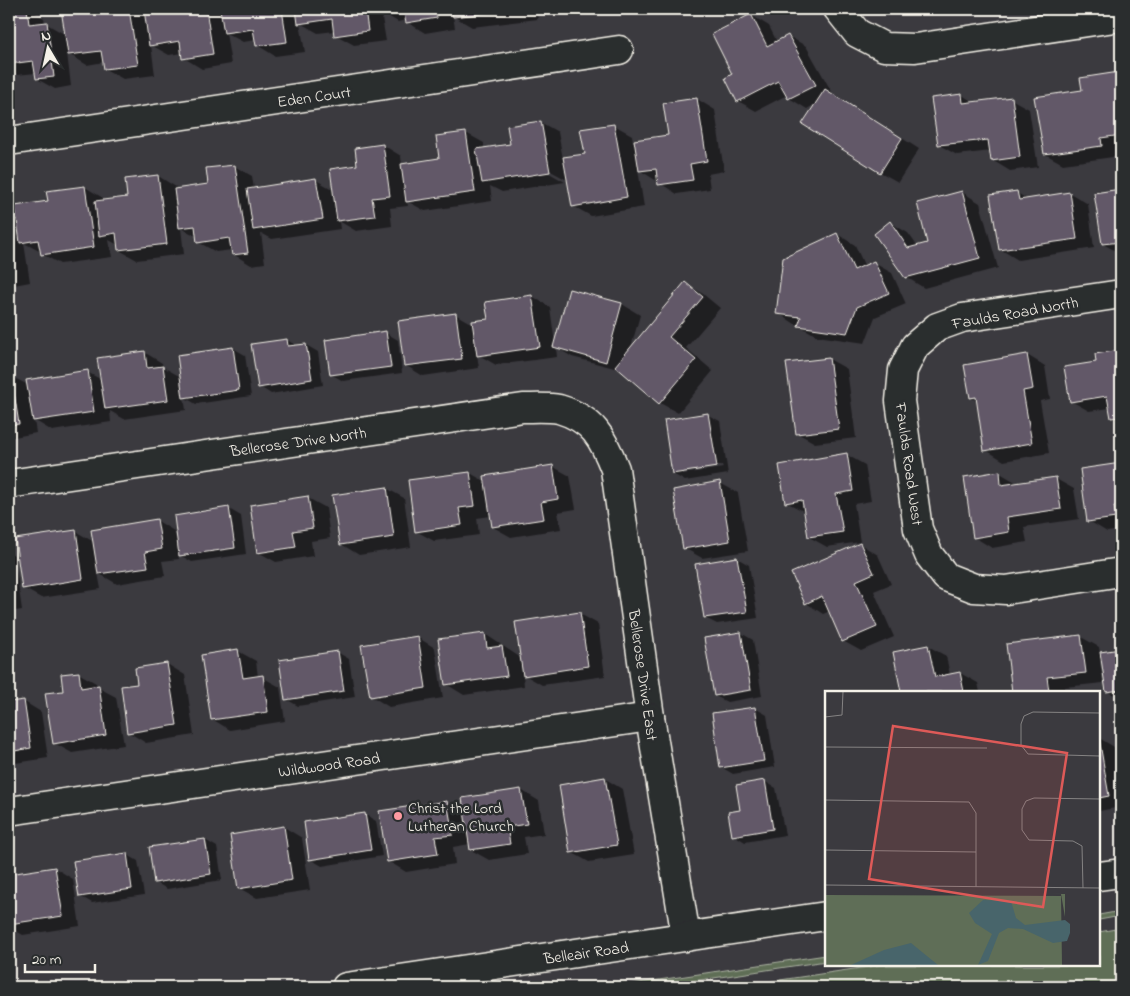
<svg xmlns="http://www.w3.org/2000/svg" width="1130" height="996" font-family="'Indie Flower',sans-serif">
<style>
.green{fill:#5f6e57;stroke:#aab0a0}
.shadow{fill:#0007;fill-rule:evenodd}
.building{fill:#625868;stroke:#f4f1e8}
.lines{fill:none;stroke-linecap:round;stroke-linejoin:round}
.minor-casing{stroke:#f4f1e8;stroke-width:31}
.major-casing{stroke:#f4f1e8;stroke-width:31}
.minor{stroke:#2a2d2e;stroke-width:28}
.major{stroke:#2a2d2e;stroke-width:28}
.poi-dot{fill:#ff9aa2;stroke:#2a2d2e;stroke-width:2}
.labels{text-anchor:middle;stroke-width:5;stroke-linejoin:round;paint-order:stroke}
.street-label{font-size:16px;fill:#f4f1e8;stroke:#2a2d2e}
.poi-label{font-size:16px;fill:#f4f1e8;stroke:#2a2d2e;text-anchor:start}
.inset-road{fill:none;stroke:#858383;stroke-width:1}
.view{fill:#de5a58;fill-opacity:0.15;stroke:#de5a58;stroke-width:2.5}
.inset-edge{fill:none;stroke:#f4f1e8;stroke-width:2.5}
</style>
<rect width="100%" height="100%" fill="#3b3a3f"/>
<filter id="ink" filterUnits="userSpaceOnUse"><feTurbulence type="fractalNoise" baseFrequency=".02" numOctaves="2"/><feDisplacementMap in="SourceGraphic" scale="10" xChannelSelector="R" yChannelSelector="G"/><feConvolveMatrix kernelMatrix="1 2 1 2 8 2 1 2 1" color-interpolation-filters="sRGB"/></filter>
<g filter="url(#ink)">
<g class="green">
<path d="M1121,911V916L1099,920V915Z"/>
<path d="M1121,928V987H733L881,965H1099V932Z"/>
<path d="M826,955V961L654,987H612Z"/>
</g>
<g class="shadow">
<path d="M17,9H28L44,18L45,23L66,35L63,9H536L538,19L472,27L453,16L455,28L425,33L407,22L406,20L398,22L381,12L386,41L354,45L336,35L335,31L318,33L300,23L305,52L275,56L257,45L256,40L243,42L226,33L231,64L202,69L184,58L183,53L169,55L151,45L155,75L123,79L105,69L104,62L87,65L67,53L71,86L55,89L37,79L36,73L17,75L9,70V10Z"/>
<path d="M751,15L769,26L777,42L788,36L806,46L833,94L919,149L898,182L880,172L817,103L807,109L789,98L787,95L756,111L738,101L734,75Z"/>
<path d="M1119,73L1121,75V148H1119L1120,156L1063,164L1045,154L1084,91Z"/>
<path d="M962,95L975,103L1011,99L1029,109L1038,167L1010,171L992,160L991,151L957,155L939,145Z"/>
<path d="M697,99L715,110L724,171L708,174L710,189L677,194L638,169L644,207L591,216L573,206L569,181L545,168L544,170L565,182L502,192L490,186L492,201L425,211L407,201L408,206L390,208L392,226L356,231L339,221L340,229L272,239L261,233L265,263L251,265L233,254L232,250L216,252L198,242V237L181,228L184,254L137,260L119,250L118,245L109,240L112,257L60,264L42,254L41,252L24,243L30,282L9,286V206L17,210L49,202L85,187L103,198V201L129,198L158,176L176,187V190L210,185L234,166L252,176L254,189L316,180L334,190L383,145L401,156L402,165L440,159L466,133L484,143V149L511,145L540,122L558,132L563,159L586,155L614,125L632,135L633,142L669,136Z"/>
<path d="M1121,191V254L1103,244L1096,194Z"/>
<path d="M962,192L980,203L998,268L924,288L906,277L891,223L908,233L918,247L928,244Z"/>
<path d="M1017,193L1029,200L1070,193L1088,204L1094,248L1018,260L1000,249Z"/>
<path d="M837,234L855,245L865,267L874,263L892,273L906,304L875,317L865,343L817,336L800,326V324H795L778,313Z"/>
<path d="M685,283L703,294L720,308L686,348L713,371L678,413L660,403L622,370L572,357L556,347L557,357L496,365L477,354L479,368L423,376L405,365L455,314L474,325L489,320L532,296L550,307L555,344L570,290L622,304L640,315L630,351Z"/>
<path d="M386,333L398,340L402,373L343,381L331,374Z"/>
<path d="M287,340L297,346L306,345L318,352L323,385L271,394L260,387Z"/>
<path d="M233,348L245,355L251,396L196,404L184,397L186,410L124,419L110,411L111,422L52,431L34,420L36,433L9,438V375L28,385L87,372L102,380L144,352L162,363L163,367L181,377Z"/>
<path d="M1121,351V423L1112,418L1110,408L1089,411L1071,401L1097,363L1096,355Z"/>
<path d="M1027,355L1045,366L1050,399L1040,401L1049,453L1004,461L986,450L978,401L971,398Z"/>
<path d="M829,359L847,369L856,438L815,443L797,433Z"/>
<path d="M708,415L720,421L728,474L685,481L673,474ZM722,465L723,468L682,474V472Z"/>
<path d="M847,455L865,465L871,501L854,504L860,542L827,547L809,537L805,512L786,502Z"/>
<path d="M1121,465V530L1107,532L1089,521L1081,470Z"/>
<path d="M552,466L570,476L576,509L558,512L561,529L511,537L493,527L491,516L477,518L479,535L434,541L416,531L470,473L486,482Z"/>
<path d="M1000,473L1019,484L1056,479L1074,489L1079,519L1024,527L1027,542L992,548L974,537Z"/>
<path d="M720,483L738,493L748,551L702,558L684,548Z"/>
<path d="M386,488L404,498L411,547L359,555L341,544Z"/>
<path d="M308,498L326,508L330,538L311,541L313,556L276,562L258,552Z"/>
<path d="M229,509L241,516L246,554L192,562L178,554L179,559L162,561L165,576L117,584L98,573L101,589L41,598L23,588L75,531L94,542L156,520L174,531L176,538Z"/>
<path d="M860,544L878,555L891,584L874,591L894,637L861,651L843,641L830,611L823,614L806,603Z"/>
<path d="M9,552L14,555L22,610L9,612Z"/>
<path d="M737,558L749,565L758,618L717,624L705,618Z"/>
<path d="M580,614L598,624L605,676L542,685L523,674L524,686L464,695L446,684L485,634L521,658Z"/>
<path d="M741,633L753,640L762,696L727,702L715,696Z"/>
<path d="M417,637L435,648L443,698L389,707L371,696Z"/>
<path d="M1081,637L1099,647L1100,654L1121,650V699L1107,691L1103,660L1100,661L1103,683L1065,687V692H1013L1007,645Z"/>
<path d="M928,646L946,656L950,675L960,673L978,683L980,692H902L894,653Z"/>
<path d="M238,651L256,661L258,677H262L280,687L285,721L230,730L212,719Z"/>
<path d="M337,652L349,659L355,697L298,706L286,699Z"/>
<path d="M167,664L185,675L194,735L146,743L128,732L138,685L136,669Z"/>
<path d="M78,673L96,683L97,687L116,697L124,745L72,753L54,743L65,692Z"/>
<path d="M23,701L41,712L48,758L9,764V704Z"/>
<path d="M755,708L767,715L775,767L733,774L721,767Z"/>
<path d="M1099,738L1116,748L1121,778V807L1099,811Z"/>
<path d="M604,778L622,789L634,855L589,862L571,852Z"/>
<path d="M764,781L776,788L785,835L745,842L734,835L741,811Z"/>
<path d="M521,790L539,801L544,834L524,837L527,854L489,860L471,850L470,844L453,847L455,864L406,872L388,861L447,802L466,813Z"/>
<path d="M364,814L376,821L382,856L322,866L310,859Z"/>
<path d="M284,827L302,838L310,890L257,898L239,888Z"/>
<path d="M205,840L217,847L222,880L167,889L155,882Z"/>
<path d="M126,854L138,861L144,895L92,903L80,896Z"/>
<path d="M55,868L73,879L80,926L23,935L9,927V875Z"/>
</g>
<g class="building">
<path d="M9,9H27L29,24L47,22L54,77L36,79L33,61L9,64Z"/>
<path d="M61,9H129L138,65L104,69L101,51L68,55Z"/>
<path d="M144,9H206L213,54L182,59L180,41L149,46Z"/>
<path d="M220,9H282L287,42L256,46L253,29L224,33Z"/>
<path d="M296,9H365L368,31L334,36L332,19L298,24Z"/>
<path d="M379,9H398L379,12Z"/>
<path d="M403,9H436L437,18L406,23Z"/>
<path d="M451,9H520L453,17Z"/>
<path d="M751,14L767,46L788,35L816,85L788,99L778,81L737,102L725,78L732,74L712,34Z"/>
<path d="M1119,72L1121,83V135L1101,138L1102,146L1044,154L1034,97L1082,90L1080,78Z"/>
<path d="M825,89L902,138L880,173L802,124Z"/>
<path d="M962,94L963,103L1012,97L1020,157L991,161L988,140L938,145L931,98Z"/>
<path d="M697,98L707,161L690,164L693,180L658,185L656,169L639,171L634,140L668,135L663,103Z"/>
<path d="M541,121L550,172L482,183L476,149L510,144L507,126Z"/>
<path d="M614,124L627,197L572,207L563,157L585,154L580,129Z"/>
<path d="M466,132L475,192L406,202L401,164L439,158L436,136Z"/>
<path d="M383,144L390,196L372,198L375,216L337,221L330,169L357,165L355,148Z"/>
<path d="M235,165L248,253L232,255L229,238L197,243L195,226L179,228L174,189L208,184L206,168Z"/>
<path d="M158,175L167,244L118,250L116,233L99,236L95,201L127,197L125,179Z"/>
<path d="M316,178L323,219L253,230L247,189Z"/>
<path d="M85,186L94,247L41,255L38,240L20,243L15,206L48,201L46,191Z"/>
<path d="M1121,189V242L1102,244L1094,193Z"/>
<path d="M962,191L980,258L905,278L874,234L890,221L908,248L927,243L917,203Z"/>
<path d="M1017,191L1019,200L1070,192L1077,239L999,250L990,195Z"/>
<path d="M837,233L854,270L874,261L889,293L857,307L847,333L798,326L801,317L776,314L783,258Z"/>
<path d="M9,248L13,273H9Z"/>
<path d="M685,282L703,297L669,337L696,360L659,404L615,366Z"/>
<path d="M569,289L622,303L606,362L553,347Z"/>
<path d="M532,295L540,347L477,356L472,321L488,319L485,302Z"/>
<path d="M456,313L462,359L404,366L398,321Z"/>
<path d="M386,331L391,367L330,375L325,340Z"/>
<path d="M287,339L288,346L306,344L312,379L258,388L251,344Z"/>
<path d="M233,347L239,390L183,398L177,355Z"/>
<path d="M1121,350V417L1111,418L1107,396L1070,402L1064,367L1096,362L1095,354Z"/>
<path d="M145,351L147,368L163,366L168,400L105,409L97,358Z"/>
<path d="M1027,354L1033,389L1023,391L1032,443L984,451L976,397L970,398L964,365Z"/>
<path d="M829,358L839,429L796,434L786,363Z"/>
<path d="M88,370L94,412L33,421L26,380Z"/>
<path d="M11,373L19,424L9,425V374Z"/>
<path d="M708,413L717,467L672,474L664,420Z"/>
<path d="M847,453L853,491L836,494L843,532L808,537L802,500L785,503L779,465Z"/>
<path d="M1121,463V505L1114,506L1116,518L1087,522L1080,469Z"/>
<path d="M553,465L558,499L541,502L544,519L492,527L484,476Z"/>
<path d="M1000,471L1001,485L1056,477L1061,509L1007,517L1009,532L973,538L964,477Z"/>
<path d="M470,472L475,506L459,508L462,525L415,532L408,480Z"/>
<path d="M720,481L730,541L683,549L673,490Z"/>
<path d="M387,487L394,537L340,545L332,495Z"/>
<path d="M308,496L313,528L293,531L296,547L257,553L250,505Z"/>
<path d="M229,507L235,548L179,556L174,516Z"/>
<path d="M157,519L162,549L145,552L148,567L98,574L91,530Z"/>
<path d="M76,530L83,579L22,589L15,539Z"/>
<path d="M860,543L874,573L856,581L877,627L842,642L822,596L805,604L791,573Z"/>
<path d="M737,557L747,612L704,618L695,564Z"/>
<path d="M580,612L588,666L523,676L515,622Z"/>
<path d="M741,632L751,690L714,696L704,638Z"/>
<path d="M485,633L487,648L502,646L507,676L445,685L438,639Z"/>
<path d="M1081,635L1086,673L1047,677L1049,692H1012L1006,644Z"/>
<path d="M418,636L426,688L370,697L361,645Z"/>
<path d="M928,645L935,677L960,672L964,692H901L893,652Z"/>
<path d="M238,649L243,678L263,675L268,712L211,720L201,655Z"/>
<path d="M1121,649V690L1106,692L1100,652Z"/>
<path d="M338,651L344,691L285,700L279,660Z"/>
<path d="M167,663L177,725L127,733L121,686L137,684L135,668Z"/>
<path d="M79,672L81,688L99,685L106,735L53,744L45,693L63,691L61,674Z"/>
<path d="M24,700L31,748L9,752V702Z"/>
<path d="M755,707L764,761L720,768L712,713Z"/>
<path d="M1099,738L1109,796L1099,798Z"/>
<path d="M605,777L617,845L570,853L559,785Z"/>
<path d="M765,780L773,829L732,836L728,812L740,810L736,785Z"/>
<path d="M521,789L527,824L507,827L510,844L470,850L462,798Z"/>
<path d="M447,801L453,835L435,837L438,854L387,862L379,811Z"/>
<path d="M365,813L371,850L309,860L304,822Z"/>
<path d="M284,826L292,880L238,889L230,835Z"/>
<path d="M205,839L211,874L154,883L149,847Z"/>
<path d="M127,853L132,889L79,897L73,861Z"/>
<path d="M55,867L63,916L9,924V874Z"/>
</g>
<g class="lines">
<defs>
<g id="minor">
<path d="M838,9L857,33L884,47L915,48L1121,17"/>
<path d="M9,141L619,50"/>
<path d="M1121,294L962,318L937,327L915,346L903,370L900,401L918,529L929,555L946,577L974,588L1006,590L1121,572"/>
<path d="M9,484L523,408C534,408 548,407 559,409C593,419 603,438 615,469L650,717L686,937"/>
<path d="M9,811L650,717"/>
</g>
<g id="major">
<path d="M1099,876L1121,873"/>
<path d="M346,987L826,916"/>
</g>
</defs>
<use href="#minor" class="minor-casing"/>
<use href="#major" class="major-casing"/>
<use href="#minor" class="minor"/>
<use href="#major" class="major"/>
</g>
</g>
<circle class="poi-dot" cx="398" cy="816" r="5"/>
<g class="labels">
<g class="street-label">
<text transform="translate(314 96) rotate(-8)" y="6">Eden Court</text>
<text transform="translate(1015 312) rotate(-10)" y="6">Faulds Road North</text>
<text transform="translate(298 441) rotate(-8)" y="6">Bellerose Drive North</text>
<text transform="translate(910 464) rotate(82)" y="6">Faulds Road West</text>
<text transform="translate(644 675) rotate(82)" y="6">Bellerose Drive East</text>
<text transform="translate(329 764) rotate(-8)" y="6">Wildwood Road</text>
<text transform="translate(586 952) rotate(-8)" y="6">Belleair Road</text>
</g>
<g class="poi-label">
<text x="408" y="813">Christ the Lord<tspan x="408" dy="18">Lutheran Church</tspan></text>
</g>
</g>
<g transform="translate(825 691)">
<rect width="275" height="275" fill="#3b3a3f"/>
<path d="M0,200L240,203V226L236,203ZM0,204L236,205L237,274H0Z" fill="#5f6e57"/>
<path d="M158,209L186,210L191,227L200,234L240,229L245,233V242L242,250L228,252L198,238L183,237L174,242L163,270L153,274L167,243L150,232L144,222ZM86,252L113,274H26L59,259Z" fill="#48656b"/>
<path class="inset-road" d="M275,22L208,21L199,25L196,33V54L203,63L275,65M0,26L17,24L18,1M0,56L162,57M0,109L144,111L151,122V196M0,159L151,161M0,194L275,197M258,197L257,155L248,150L204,149L197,139V118L201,110L209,107L275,108"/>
<path class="view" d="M68,35L242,62L218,216L44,188Z"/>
<rect width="275" height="275" class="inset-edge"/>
</g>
<rect width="1130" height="996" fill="none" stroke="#2a2d2e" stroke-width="30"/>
<rect x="15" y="15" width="1100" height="966" fill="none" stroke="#f4f1e8" stroke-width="2" filter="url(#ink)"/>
<g transform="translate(48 48) rotate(351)" stroke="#2a2d2e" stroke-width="4" paint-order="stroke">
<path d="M0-4L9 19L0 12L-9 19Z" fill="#f4f1e8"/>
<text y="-8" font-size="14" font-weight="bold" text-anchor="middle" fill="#f4f1e8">N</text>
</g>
<path d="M25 964v8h70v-8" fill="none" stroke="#f4f1e8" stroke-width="2.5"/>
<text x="32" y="964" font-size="15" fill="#f4f1e8" stroke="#2a2d2e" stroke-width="4" paint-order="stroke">20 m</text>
</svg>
